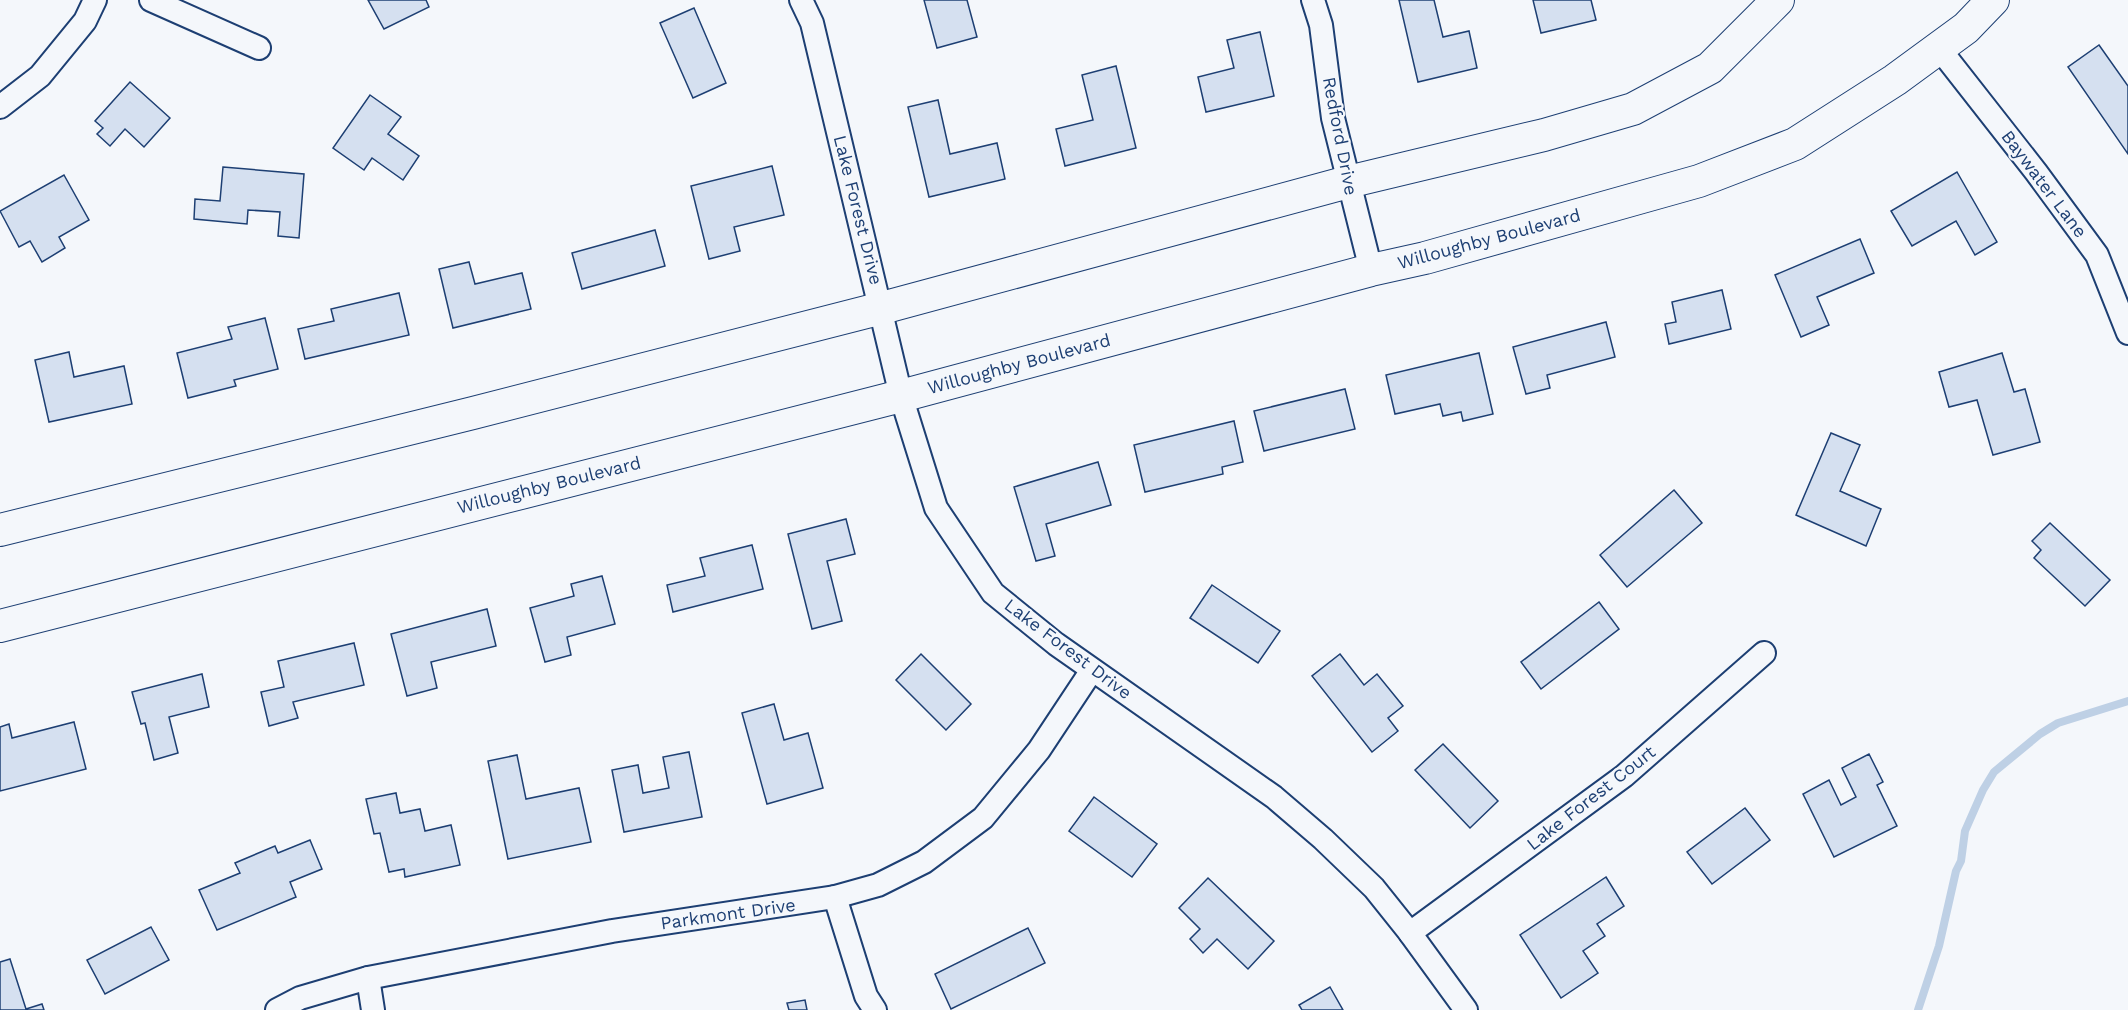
<svg xmlns="http://www.w3.org/2000/svg" width="2128" height="1010" font-family="'Work Sans',sans-serif">
<style>
.lines{fill:none;stroke-linecap:round;stroke-linejoin:round}
.stream{stroke:#bed0e5;stroke-width:8}
.building{fill:#d5e0f0;stroke:#1d3f73;stroke-width:1.5}
.street-casing{stroke:#1d3f73;stroke-width:26}
.secondary-casing{stroke:#1d3f73;stroke-width:34}
.street{stroke:#f4f7fb;stroke-width:22}
.secondary{stroke:#f4f7fb;stroke-width:32}
.labels{text-anchor:middle;stroke-width:4.5;stroke-linejoin:round;paint-order:stroke}
.street-label{font-size:18px;fill:#1d3f73;stroke:#f4f7fb}
</style>
<rect width="100%" height="100%" fill="#f4f7fb"/>
<g class="lines">
<path class="stream" d="M1918,1010L1939,946L1956,871L1961,861L1965,831L1983,790L1994,772L2040,734L2058,723L2128,701"/>
</g>
<g class="building">
<path d="M368,0H426L429,7L384,29Z"/>
<path d="M924,0H967L977,37L937,48Z"/>
<path d="M1399,0H1434L1443,37L1469,31L1477,68L1418,82Z"/>
<path d="M1533,0H1591L1596,20L1541,33Z"/>
<path d="M694,8L726,83L693,98L660,23Z"/>
<path d="M1260,32L1274,96L1206,112L1198,77L1234,68L1227,40Z"/>
<path d="M2099,45L2128,86V154L2068,67Z"/>
<path d="M1116,66L1136,148L1065,166L1056,129L1093,120L1082,75Z"/>
<path d="M130,82L170,118L144,147L125,129L110,146L97,134L103,128L95,121Z"/>
<path d="M370,95L401,117L388,134L419,156L403,180L372,158L364,170L333,148Z"/>
<path d="M938,100L950,154L997,143L1005,179L929,197L908,107Z"/>
<path d="M772,166L784,215L734,227L740,251L709,259L691,186Z"/>
<path d="M223,167L304,174L299,238L278,236L280,212L248,210L247,224L194,219L195,199L220,201Z"/>
<path d="M1957,172L1997,242L1975,255L1956,221L1912,246L1891,211Z"/>
<path d="M64,175L89,220L59,237L65,248L42,262L30,241L19,247L0,211Z"/>
<path d="M655,230L665,266L582,289L572,253Z"/>
<path d="M1860,239L1874,273L1817,297L1829,325L1801,337L1775,275Z"/>
<path d="M469,262L475,284L522,273L531,309L453,328L439,269Z"/>
<path d="M1722,290L1731,329L1669,344L1665,324L1676,322L1672,302Z"/>
<path d="M399,293L409,335L305,359L298,329L334,321L331,309Z"/>
<path d="M265,318L278,369L234,380L236,386L188,398L177,353L232,339L228,327Z"/>
<path d="M1606,322L1615,357L1547,375L1550,388L1526,394L1513,347Z"/>
<path d="M69,352L74,377L124,366L132,404L49,422L35,360Z"/>
<path d="M1479,353L1493,414L1463,421L1461,412L1443,416L1440,404L1395,414L1386,375Z"/>
<path d="M2002,353L2014,392L2025,389L2040,442L1993,455L1977,400L1949,407L1939,372Z"/>
<path d="M1345,389L1355,429L1264,451L1254,411Z"/>
<path d="M1234,421L1243,462L1222,467L1223,474L1145,492L1134,445Z"/>
<path d="M1831,433L1860,445L1840,491L1881,509L1866,546L1796,515Z"/>
<path d="M1098,462L1111,505L1046,524L1055,556L1036,561L1014,487Z"/>
<path d="M1674,490L1702,523L1627,587L1600,555Z"/>
<path d="M846,519L855,554L827,561L842,621L812,629L788,534Z"/>
<path d="M2050,523L2110,580L2085,606L2034,558L2041,550L2032,541Z"/>
<path d="M752,545L763,589L673,612L667,585L705,576L700,558Z"/>
<path d="M602,576L615,624L567,637L571,655L545,662L530,608L574,596L571,584Z"/>
<path d="M1212,585L1280,631L1258,663L1190,618Z"/>
<path d="M1599,602L1619,629L1541,689L1521,662Z"/>
<path d="M487,609L496,646L431,662L437,688L407,696L391,634Z"/>
<path d="M354,643L364,685L293,702L298,718L269,726L261,692L284,687L278,661Z"/>
<path d="M921,654L971,704L946,730L896,680Z"/>
<path d="M1340,654L1364,685L1377,674L1403,706L1388,718L1398,731L1372,752L1312,676Z"/>
<path d="M202,674L209,707L169,717L178,753L154,760L145,723L141,724L132,692Z"/>
<path d="M774,704L784,740L808,733L823,788L767,804L742,713Z"/>
<path d="M74,722L86,769L0,791V727L9,724L12,738Z"/>
<path d="M1443,744L1498,801L1470,828L1415,770Z"/>
<path d="M689,752L702,817L624,832L612,770L638,765L643,793L669,788L663,757Z"/>
<path d="M1869,754L1883,782L1877,785L1897,826L1834,857L1803,794L1829,780L1841,805L1856,797L1842,768Z"/>
<path d="M517,755L526,799L579,788L591,842L508,859L488,761Z"/>
<path d="M396,793L400,813L420,809L425,831L451,825L460,865L405,877L404,869L389,872L380,833L374,834L366,799Z"/>
<path d="M1094,797L1157,844L1132,877L1069,831Z"/>
<path d="M1745,808L1770,840L1712,884L1687,852Z"/>
<path d="M310,840L322,869L290,882L296,897L217,930L199,890L240,873L235,863L275,846L278,853Z"/>
<path d="M1606,877L1624,906L1597,924L1605,936L1583,951L1598,973L1561,998L1520,935Z"/>
<path d="M1208,878L1274,941L1248,969L1217,939L1203,953L1190,939L1200,929L1179,908Z"/>
<path d="M151,927L169,960L105,994L87,960Z"/>
<path d="M1028,928L1045,963L951,1009L935,974Z"/>
<path d="M10,959L26,1009L42,1004L44,1010H0V962Z"/>
<path d="M1330,987L1343,1010H1302L1299,1005Z"/>
<path d="M805,1000L807,1010H789L787,1003Z"/>
</g>
<g class="lines">
<defs>
<g id="street">
<path d="M151,0L259,48"/>
<path d="M801,0L812,23L901,396L936,508L993,593L1056,644L1274,797L1323,839L1374,888L1410,933L1466,1010"/>
<path d="M1313,0L1321,25L1333,118L1371,270"/>
<path d="M1938,47L2036,172L2097,255L2128,333"/>
<path d="M0,107L40,76L85,21L95,0"/>
<path d="M835,897L866,996L875,1010"/>
<path d="M1410,933L1624,776L1764,653"/>
<path d="M368,978L373,1010"/>
<path d="M277,1010L300,998L368,978L612,931L835,897L878,885L924,862L983,818L1039,750L1092,670"/>
</g>
<g id="secondary">
<path d="M0,530L473,413L882,308L1348,182L1544,135L1633,109L1710,68L1778,0"/>
<path d="M0,626L901,396L1371,270L1425,258L1699,181L1795,144L1895,80L1966,28L1993,0"/>
</g>
</defs>
<use href="#street" class="street-casing"/>
<use href="#secondary" class="secondary-casing"/>
<use href="#street" class="street"/>
<use href="#secondary" class="secondary"/>
</g>
<g class="labels">
<g class="street-label">
<text transform="translate(1340 136) rotate(79)" y="6">Redford Drive</text>
<text transform="translate(2044 184) rotate(53)" y="6">Baywater Lane</text>
<text transform="translate(858 210) rotate(76)" y="6">Lake Forest Drive</text>
<text transform="translate(1489 239) rotate(-15)" y="6">Willoughby Boulevard</text>
<text transform="translate(1019 364) rotate(-15)" y="6">Willoughby Boulevard</text>
<text transform="translate(549 485) rotate(-14)" y="6">Willoughby Boulevard</text>
<text transform="translate(1068 649) rotate(37)" y="6">Lake Forest Drive</text>
<text transform="translate(1591 798) rotate(-38)" y="6">Lake Forest Court</text>
<text transform="translate(728 914) rotate(-8)" y="6">Parkmont Drive</text>
</g>
</g>
</svg>
